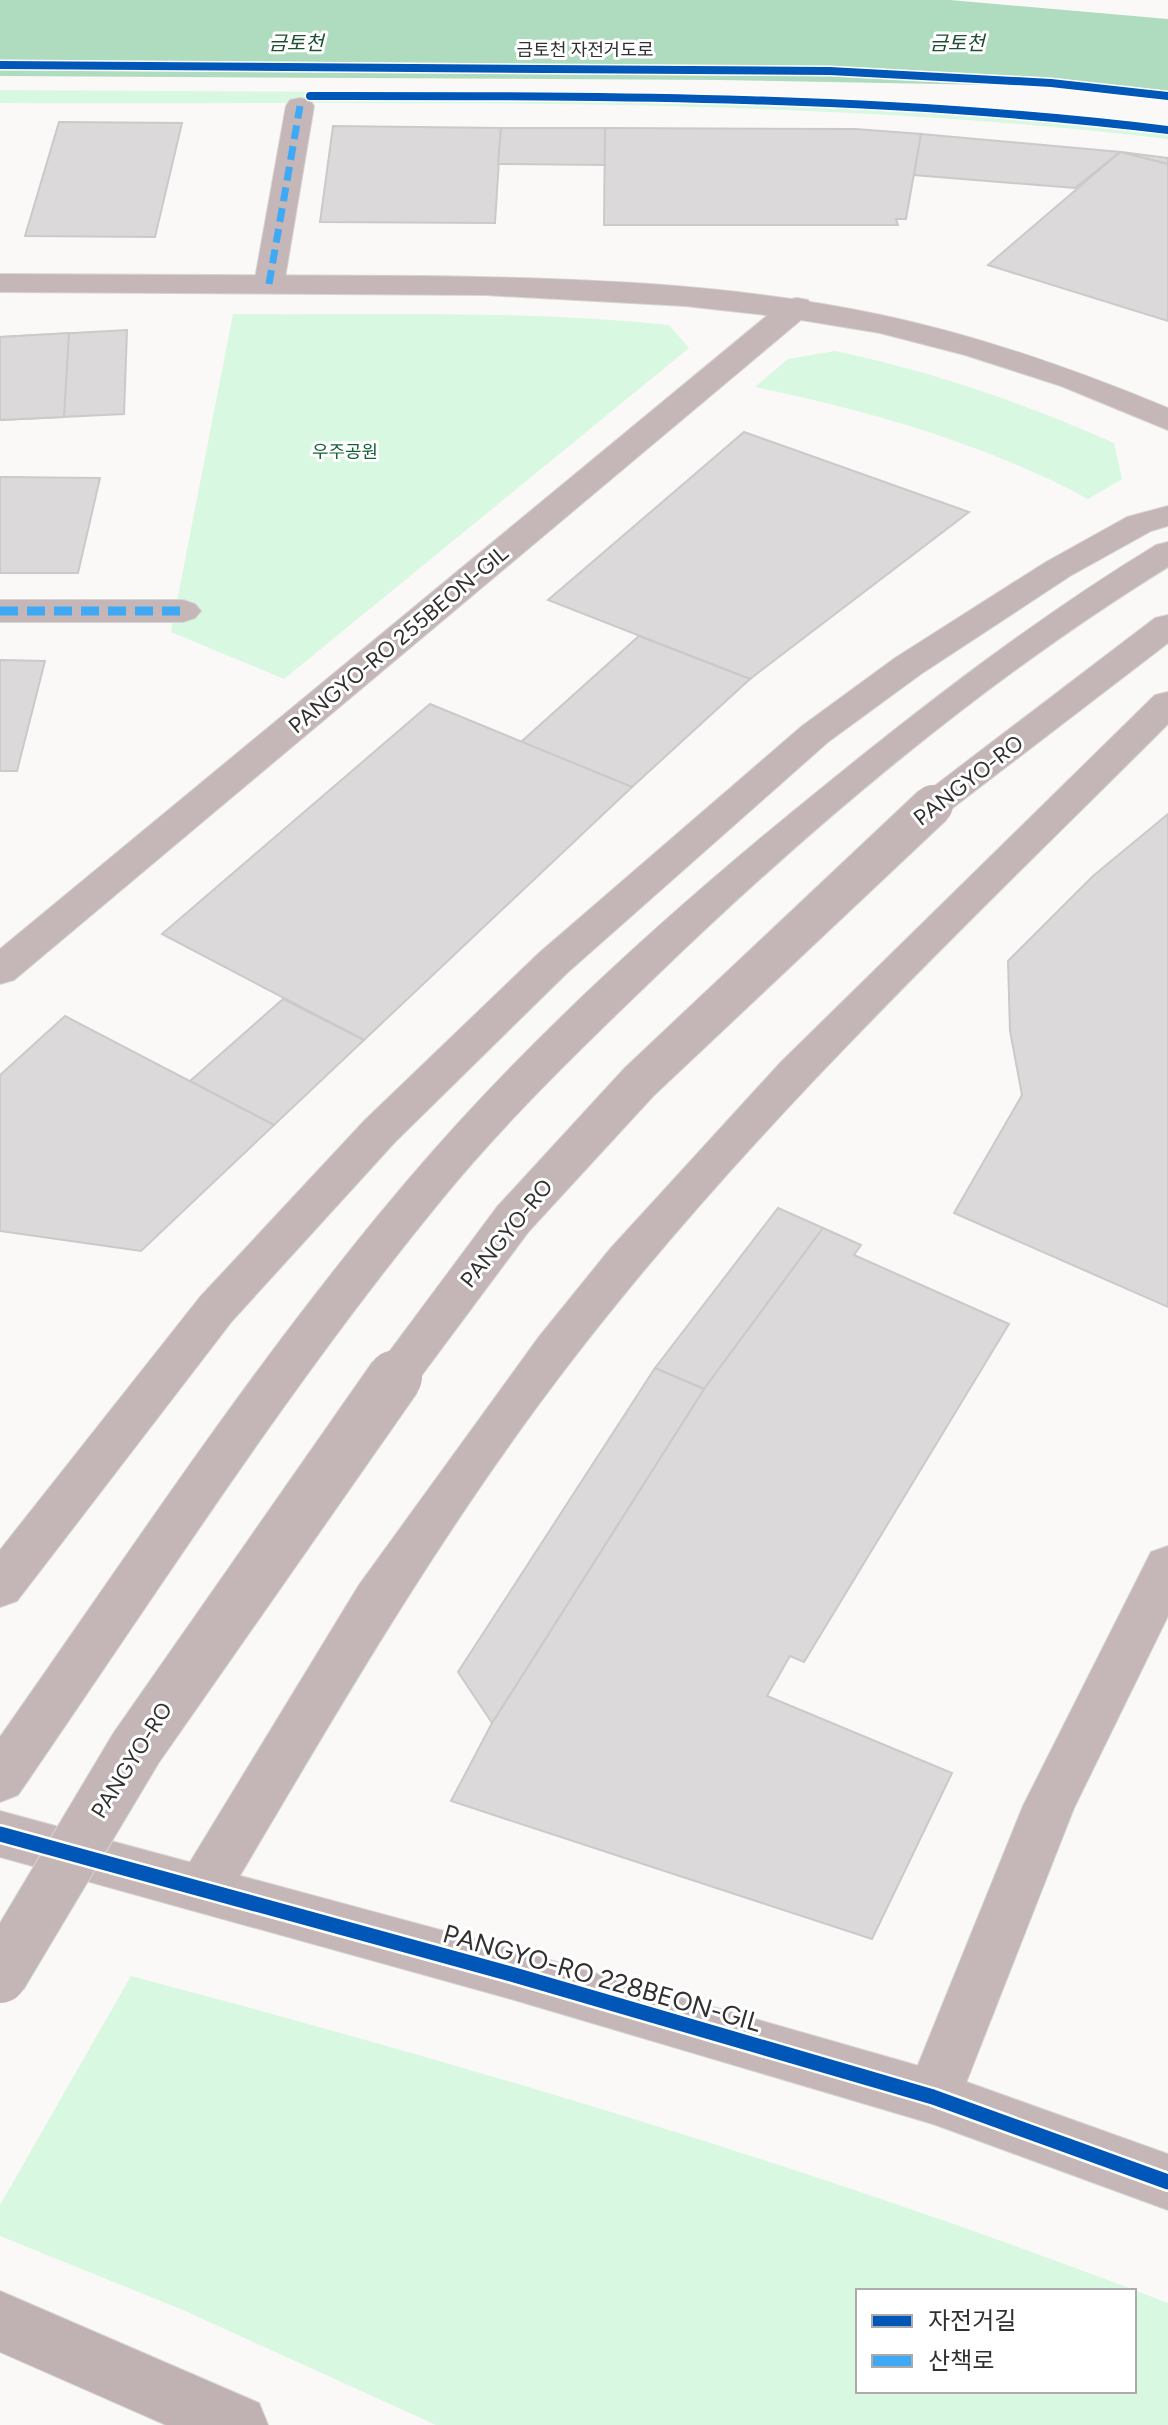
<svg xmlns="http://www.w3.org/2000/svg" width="1168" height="2425" font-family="Figtree,'Noto Sans KR',sans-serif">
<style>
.green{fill:#d8f8e1;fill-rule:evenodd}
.water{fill:#afdcbe}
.building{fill:#dbd9d9;stroke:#cbc9c9;stroke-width:2}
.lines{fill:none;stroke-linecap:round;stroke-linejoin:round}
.pedestrian-casing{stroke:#d6d5d5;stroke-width:2}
.minor-casing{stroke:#d6d5d5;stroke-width:2}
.tertiary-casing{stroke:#d6d5d5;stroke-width:2}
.secondary-casing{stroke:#d6d5d5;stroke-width:2}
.motorway-casing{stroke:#d6d5d5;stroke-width:2}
.pedestrian{fill:#c5b7b7;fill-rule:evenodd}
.minor{fill:#c5b7b7;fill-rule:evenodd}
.tertiary{fill:#c5b7b7;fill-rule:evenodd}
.secondary{fill:#c4b5b6;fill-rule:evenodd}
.motorway{fill:#c0b1b2;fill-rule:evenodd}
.secondary-bridge-far1-casing{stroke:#d6d5d5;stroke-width:42;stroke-linecap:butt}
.secondary-bridge-casing{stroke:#d6d5d5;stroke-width:56;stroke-linecap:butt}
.secondary-bridge-far1{stroke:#c4b5b6;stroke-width:40}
.secondary-bridge{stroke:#c4b5b6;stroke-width:54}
.quiet-far1{stroke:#3fa9f5;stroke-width:7;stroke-dasharray:14 7;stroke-linecap:butt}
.quiet{stroke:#3fa9f5;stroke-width:9;stroke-dasharray:18 9;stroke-linecap:butt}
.cycleway-far1-casing{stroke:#fff;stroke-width:11}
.cycleway-casing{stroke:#fff;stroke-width:20}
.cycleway-far1{stroke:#0057b8;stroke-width:8}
.cycleway{stroke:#0057b8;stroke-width:15}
.labels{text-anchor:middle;stroke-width:6;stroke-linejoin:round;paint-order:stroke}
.far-street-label{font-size:18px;fill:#312f2f;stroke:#fff}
.far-park-label{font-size:18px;fill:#135f37;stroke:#fff}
.far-water-label{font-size:20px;font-style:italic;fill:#1e4f32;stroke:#fff}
.street-label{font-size:22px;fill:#312f2f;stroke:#fff}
.near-street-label{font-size:26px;fill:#312f2f;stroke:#fff}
</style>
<rect width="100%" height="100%" fill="#fbf8f8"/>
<g class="green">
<path d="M0,90C164,91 327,92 491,93C717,95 943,99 1168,127V139C781,93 389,105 0,103Z"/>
<path d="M233,314C378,315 524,310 669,325L689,348L284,679L171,632Z"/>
<path d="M835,351C931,371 1024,403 1114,443L1122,479L1088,499C983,443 871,411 755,387L788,359Z"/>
<path d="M131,1976C482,2069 829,2172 1168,2303V2425H436L183,2310L0,2236V2205ZM858,2291H1134V2391H858Z"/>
</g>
<path class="water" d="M0,0H950L1168,19V94L1094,87L721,80L0,76Z"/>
<g class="building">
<path d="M59,122L182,123L155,237L25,236Z"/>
<path d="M333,126L501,128L495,223L320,222Z"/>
<path d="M501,128H605V165L498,164Z"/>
<path d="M605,128L855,129L921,134L906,219H896L898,225H604Z"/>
<path d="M921,134L1121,152L1168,158V164L1120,152L1075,188L914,175Z"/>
<path d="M1120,152L1168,164V321L988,265Z"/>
<path d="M127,330L124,414L0,420V337Z"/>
<path d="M69,333L64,417L0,420V337Z"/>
<path d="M744,432L969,512L750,679L548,600Z"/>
<path d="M0,477L37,478L14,573H0Z"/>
<path d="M0,477L100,478L78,573H0Z"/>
<path d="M639,636L750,679L632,787L521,742Z"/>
<path d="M0,660L45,661L17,771H0Z"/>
<path d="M430,704L632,787L364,1040L162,934Z"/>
<path d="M1168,814V1307L954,1213L1022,1095L1010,1031L1008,961L1093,876Z"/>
<path d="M283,999L364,1040L274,1125L190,1081Z"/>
<path d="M65,1016L274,1125L141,1251L0,1231V1075Z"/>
<path d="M778,1208L823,1228L704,1389L655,1368Z"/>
<path d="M823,1228L861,1245L854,1255L1009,1324L804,1662L790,1656L767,1696L952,1773L872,1939L451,1801L492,1723L704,1389Z"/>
<path d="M655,1368L704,1389L492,1723L458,1672Z"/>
</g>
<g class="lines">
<defs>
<g id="pedestrian">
<path d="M300,98L310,100L314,106L284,284L280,290H258L254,284L286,106L290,100Z"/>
<path d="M0,600H183L195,604L201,611L195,618L183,622H0Z"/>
</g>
<g id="minor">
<path d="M797,298L808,300L812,307L808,314L14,980L0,984V949L786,300Z"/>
<path d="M1168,1546V1616L1074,1808L953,2116L933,2124L913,2116L905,2097L1023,1806L1151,1552Z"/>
</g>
<g id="tertiary">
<path d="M0,274C141,275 282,275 423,276C576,278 731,283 881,315C980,336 1074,369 1168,408V430L1061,386L965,355L880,333L783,317L685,306L485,295L0,292Z"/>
<path d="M0,1811L511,1949L933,2070L1168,2154V2210L933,2124L511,1999L0,1857Z"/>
</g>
<g id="secondary">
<path d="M1168,506V526L1151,531L1070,576L921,674L828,742L567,973L395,1142L232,1321L17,1601L0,1607V1550L200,1297L365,1120L539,953L802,726L895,658L1046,562L1127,517Z"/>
<path d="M1168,542V567C980,683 808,829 650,982C577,1052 502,1125 438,1204C285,1391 155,1596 18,1795L0,1802V1737C132,1549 259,1355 408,1180C528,1038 678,904 823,787C930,700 1038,617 1156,545Z"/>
<path d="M1168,615V643L946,813L933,817L920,813L914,805L920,797L1155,618Z"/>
<path d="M1168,692V724C963,929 750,1129 573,1359C440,1531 332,1720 222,1906L203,1913L184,1906L176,1889L184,1872L359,1585L538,1338L610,1249L781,1062L1155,695Z"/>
</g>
<path id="motorway" d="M0,2291L259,2403L268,2425H166L0,2352Z"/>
</defs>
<use href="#pedestrian" class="pedestrian-casing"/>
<use href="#minor" class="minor-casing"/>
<use href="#tertiary" class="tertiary-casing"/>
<use href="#secondary" class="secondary-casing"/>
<use href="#motorway" class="motorway-casing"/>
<use href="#pedestrian" class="pedestrian"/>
<use href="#minor" class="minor"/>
<use href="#tertiary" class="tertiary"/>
<use href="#secondary" class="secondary"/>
<use href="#motorway" class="motorway"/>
<defs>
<path id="secondary-bridge-far1" d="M394,1379L513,1219L639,1082L933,805"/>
<path id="secondary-bridge" d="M0,1976L136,1748L395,1377"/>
</defs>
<use href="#secondary-bridge-far1" class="secondary-bridge-far1-casing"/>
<use href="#secondary-bridge" class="secondary-bridge-casing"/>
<use href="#secondary-bridge-far1" class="secondary-bridge-far1"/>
<use href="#secondary-bridge" class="secondary-bridge"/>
<path class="quiet-far1" d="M269,284L300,106"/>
<path class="quiet" d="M0,611H183"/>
<defs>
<g id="cycleway-far1">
<path d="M0,65L830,71L1051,83L1168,96"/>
<path d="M310,96C597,96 883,95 1168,130"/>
</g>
<path id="cycleway" d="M0,1834L511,1974L933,2097L1168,2182"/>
</defs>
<use href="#cycleway-far1" class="cycleway-far1-casing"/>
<use href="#cycleway" class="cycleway-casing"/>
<use href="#cycleway-far1" class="cycleway-far1"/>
<use href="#cycleway" class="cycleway"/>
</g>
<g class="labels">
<g class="far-street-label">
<text x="585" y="56">금토천 자전거도로</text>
</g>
<g class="far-park-label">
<text x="345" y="458">우주공원</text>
</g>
<g class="far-water-label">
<text x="296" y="50">금토천</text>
<text x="957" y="50">금토천</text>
</g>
<g class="street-label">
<text transform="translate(398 639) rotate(-40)" y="8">PANGYO-RO 255BEON-GIL</text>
<text transform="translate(968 780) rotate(-38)" y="8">PANGYO-RO</text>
<text transform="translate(506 1233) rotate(-51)" y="8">PANGYO-RO</text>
<text transform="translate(131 1760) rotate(-58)" y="8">PANGYO-RO</text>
</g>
<g class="near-street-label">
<text transform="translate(602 1978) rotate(16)" y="9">PANGYO-RO 228BEON-GIL</text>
</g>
</g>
<rect x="856" y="2289" width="280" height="104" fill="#ffffff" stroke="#adacac" stroke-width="2"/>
<rect x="872" y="2315" width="40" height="12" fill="#0057b8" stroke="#adacac" stroke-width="2"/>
<text x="928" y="2329" font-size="24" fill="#312f2f">자전거길</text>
<rect x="872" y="2355" width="40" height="12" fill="#3fa9f5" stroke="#adacac" stroke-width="2"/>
<text x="928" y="2369" font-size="24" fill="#312f2f">산책로</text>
</svg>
